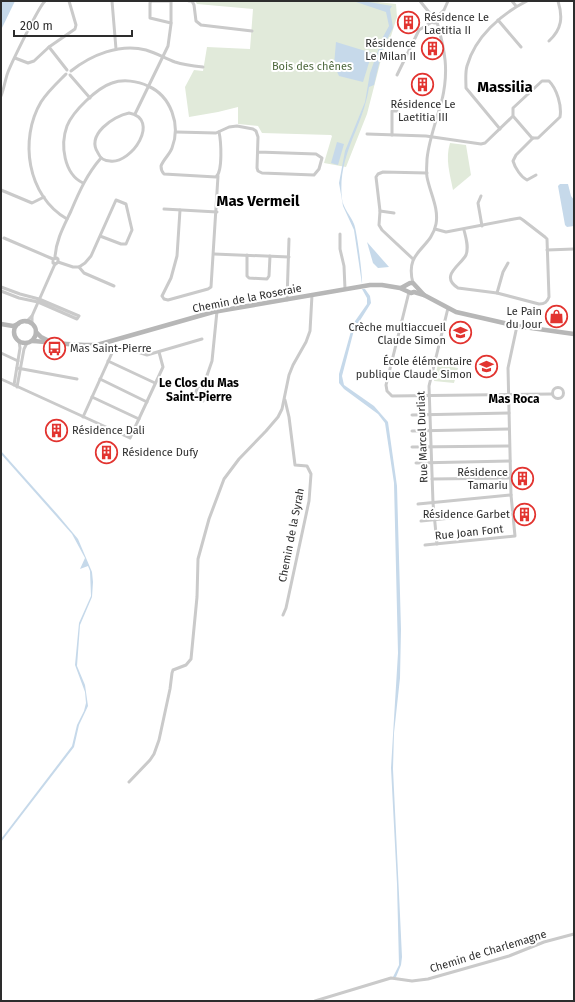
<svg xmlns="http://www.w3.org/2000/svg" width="575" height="1002" font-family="'Fira Sans',sans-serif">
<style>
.green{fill:#e1eada}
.water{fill:#c6d9ea}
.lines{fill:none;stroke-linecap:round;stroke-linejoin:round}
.street{stroke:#cacaca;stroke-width:3}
.secondary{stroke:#b7b7b7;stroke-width:4.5}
.labels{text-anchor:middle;stroke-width:4;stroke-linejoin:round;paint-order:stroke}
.poi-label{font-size:11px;fill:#2d2d2d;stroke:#fff;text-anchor:end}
.park-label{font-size:11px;fill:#4c673b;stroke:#fff}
.street-label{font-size:11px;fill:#2d2d2d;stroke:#fff}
.neighbourhood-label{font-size:12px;font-weight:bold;fill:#000;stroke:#fff}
.district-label{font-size:15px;font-weight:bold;fill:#000;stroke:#fff}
</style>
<rect width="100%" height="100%" fill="#fff"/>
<g class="green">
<path d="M195,1H368L396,4L397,17L391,36L384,48L367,114L346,167L324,163L332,136L331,135L262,133L258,126L238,124V107L218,112L189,117L185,87L194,70L203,71L207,47L250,49L253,9L197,4Z"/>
<path d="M450,143L466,145L471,175L453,190C450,174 445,159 450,143Z"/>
<path d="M438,364L458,368L454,383L434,381Z"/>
</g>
<g class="water">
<path d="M1,1H15L1,30Z"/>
<path d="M353,1H363L392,6L390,9L393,28L383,47L374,85L369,87C363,128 337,155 342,199C343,208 351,216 354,224C357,231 363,279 362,284L354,230L343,206L339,183L345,151L365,102L370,73L383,37L389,26L386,12Z"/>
<path d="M336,42L372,53L363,82L339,76L334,65Z"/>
<path d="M337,142L344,144L338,165L331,163Z"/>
<path d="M560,184H568L571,196L574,200V226L567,227L565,225L558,186Z"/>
<path d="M367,242L389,267L378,268L373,263Z"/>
<path d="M362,289H365L370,296L371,303L354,330L342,376L344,385L374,406L388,422L397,486L401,629L400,678L394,733L393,769L402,957L401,965L396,977H393L399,965L397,884L391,768L398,653L394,483L385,423L378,414L344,389L339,383V374L353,324L367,304V298Z"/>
<path d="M1,451L58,515L78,539L92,572L93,582L92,597L80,625L77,666L85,685L88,706L79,725L74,747L1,842V839L72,746L77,725L84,711L86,703L85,692L75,665L79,623L91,596L90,571L88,566L80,569L85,558L72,534L1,454Z"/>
</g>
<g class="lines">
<g class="street">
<path d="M112,1L116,49"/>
<path d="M189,1H192L194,5L196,21L201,25L252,31"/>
<path d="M420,1L432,16"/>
<path d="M512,1L516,6"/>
<circle cx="435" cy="19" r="4"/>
<path d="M438,16L444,10L448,1"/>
<path d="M498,20L521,47"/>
<path d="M171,23L150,18V3L151,1H171"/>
<path d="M549,41C562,29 563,17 558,1"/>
<path d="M49,47L67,70"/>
<path d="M15,58L28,63L34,61L49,47L75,29L76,25L69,1"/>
<path d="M71,71C91,55 120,43 146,50C156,53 165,58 175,62C184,65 193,66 203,67"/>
<path d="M66,74C57,83 48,91 41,102C19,139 27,196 67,219"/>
<path d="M70,75L90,98"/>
<path d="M397,75L419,30L432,22"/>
<path d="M1,96C4,89 5,80 8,72C12,62 39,6 45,1"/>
<path d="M129,113C161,119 132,164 110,161C105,161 100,158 98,153C86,135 113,116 129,113Z"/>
<path d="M135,114L168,46L171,24V1"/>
<path d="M500,129L466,88C466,81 465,73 467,66C475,37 501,14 527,1"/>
<path d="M176,132L216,133L229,127L237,126L253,129L256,131L258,137L257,168L258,171L262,173L314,175L319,169L322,158L316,154L258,152"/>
<path d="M367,134L426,136L481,144L485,143L513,116V108L542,81H549C557,89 562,106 560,117L538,138H532L513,116"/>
<path d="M392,135V111H397"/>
<path d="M533,138L516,155L513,161C515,168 521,177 527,180L536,175"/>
<path d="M83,183C64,174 60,145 67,126C73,111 97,88 112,83C123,79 138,81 148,86C171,96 181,125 172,148C170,154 163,160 161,166C161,169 162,172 164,174L216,177C223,171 221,141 219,132"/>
<path d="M1,190L32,203L44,197"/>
<path d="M481,196L478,203L482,226"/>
<path d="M164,209L217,212"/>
<path d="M180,210L177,256L171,278L162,296L164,299L168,300L208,289L211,287L218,176"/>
<path d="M380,211L394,213"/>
<path d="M435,229L446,232L514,219L520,218L523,220L545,237L547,239L549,297C547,302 545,304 539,304L497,293L458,288C439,276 461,265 466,255C469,247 466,238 464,230"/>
<path d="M340,234V249L344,266L345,289"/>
<path d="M4,238L53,259L57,258L58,259V262L56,264L53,263V259"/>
<path d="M547,250L574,249"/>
<path d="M214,254L289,257"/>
<path d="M247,255V276L249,278L267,279L269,276L270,256"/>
<path d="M55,257C56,240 64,226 71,211C79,192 87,174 101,158"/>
<path d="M413,259L382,230L379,225L380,211L376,177L378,174L383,172L427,173"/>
<path d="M58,262L73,267H79L84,273L114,286"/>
<path d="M79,267L85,263L91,256L116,200L126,204L132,230L126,244H121L100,236"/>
<path d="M413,283C404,250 431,250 436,224C439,208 430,193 427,177C426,171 427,164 427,159C429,139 437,119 442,100C449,70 445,51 437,22"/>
<path d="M1,287L20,294L39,299L79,316L77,319L38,302L19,298L1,291"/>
<path d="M409,292L386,385L387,391L392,396L552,394"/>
<path d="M497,293L503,272L508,263"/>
<path d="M287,300L289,239"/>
<path d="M26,322L32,316"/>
<path d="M32,324V316L55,264"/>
<path d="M1,353L18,361"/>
<path d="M108,361L155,383"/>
<path d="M17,368L77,379"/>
<path d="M1,379L130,438L163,367L159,352"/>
<path d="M100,379L147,402"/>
<path d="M14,385L20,348L19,341"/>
<path d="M198,386L207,388L203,401L194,398Z"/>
<path d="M17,387L24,349L27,343"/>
<path d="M203,387L212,361L217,311"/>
<circle cx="558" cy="393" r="5.5"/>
<path d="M92,397L139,419"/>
<path d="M412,415L509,413"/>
<path d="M83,417L112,353L115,350L125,348L147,355L202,339"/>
<path d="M412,431L509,429"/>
<path d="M412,447L509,446"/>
<path d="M416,463L510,461"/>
<path d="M432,479L511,478"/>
<path d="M418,504L511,495"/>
<path d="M421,521L513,512"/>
<path d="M437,544L433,503L429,386L448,308"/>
<path d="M425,545L515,536L511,495L508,368L517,326"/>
<path d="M283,615L286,608L309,501L311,474L307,466L295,465L289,417L285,400"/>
<path d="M129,782L150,760L154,754L159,740L170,689L172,673L173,670L186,665L191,659L197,597L198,559L209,519L224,479L239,459L266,431L278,417L282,409L289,375L293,365L306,342L310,331L312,295"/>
<path d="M315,1001L391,978L412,981L428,979L509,956L544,942L574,934"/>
</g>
<g class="secondary">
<path d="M401,288L410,283H413L424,295L456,312L517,326L574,334"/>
<circle cx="25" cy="332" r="11"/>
<path d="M1,324L13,326L18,324"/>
<path d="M36,332L41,337L49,341"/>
<path d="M32,341C54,342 75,346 97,345L213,312L370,285H382L400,288L411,293L414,292L424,295"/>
</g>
</g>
<defs>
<symbol id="building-ring" viewBox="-11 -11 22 22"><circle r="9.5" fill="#fff" stroke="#e23430" stroke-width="1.5"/><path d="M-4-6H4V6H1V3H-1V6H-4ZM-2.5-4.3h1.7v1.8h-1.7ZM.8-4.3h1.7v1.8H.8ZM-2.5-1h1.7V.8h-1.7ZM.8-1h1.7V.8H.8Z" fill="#e23430"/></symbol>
<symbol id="shop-ring" viewBox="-11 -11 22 22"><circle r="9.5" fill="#fff" stroke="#e23430" stroke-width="1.5"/><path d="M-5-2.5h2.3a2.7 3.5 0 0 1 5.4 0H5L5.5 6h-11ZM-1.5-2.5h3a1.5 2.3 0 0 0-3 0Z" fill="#e23430"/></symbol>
<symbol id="school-ring" viewBox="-11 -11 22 22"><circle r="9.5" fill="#fff" stroke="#e23430" stroke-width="1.5"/><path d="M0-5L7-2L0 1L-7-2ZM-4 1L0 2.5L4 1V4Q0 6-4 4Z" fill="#e23430"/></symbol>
<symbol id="bus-ring" viewBox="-11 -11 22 22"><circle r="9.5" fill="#fff" stroke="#e23430" stroke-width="1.5"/><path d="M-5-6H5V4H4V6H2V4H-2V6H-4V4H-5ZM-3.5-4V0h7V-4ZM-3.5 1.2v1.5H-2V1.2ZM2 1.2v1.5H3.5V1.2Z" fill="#e23430"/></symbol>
</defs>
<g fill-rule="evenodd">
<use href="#building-ring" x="396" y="10" width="25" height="25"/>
<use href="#building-ring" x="420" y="36" width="25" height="25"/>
<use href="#building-ring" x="410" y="72" width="25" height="25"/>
<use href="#shop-ring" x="544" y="304" width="25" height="25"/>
<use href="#school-ring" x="448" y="320" width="25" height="25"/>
<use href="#bus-ring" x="42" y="336" width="25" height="25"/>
<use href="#school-ring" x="474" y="354" width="25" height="25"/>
<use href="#building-ring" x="44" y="418" width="25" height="25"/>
<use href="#building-ring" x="94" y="440" width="25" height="25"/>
<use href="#building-ring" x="510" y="466" width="25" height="25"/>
<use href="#building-ring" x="512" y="502" width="25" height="25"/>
</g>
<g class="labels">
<g class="poi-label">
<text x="424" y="21" text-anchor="start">Résidence Le<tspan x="424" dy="13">Laetitia II</tspan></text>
<text x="416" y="47">Résidence<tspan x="416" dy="13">Le Milan II</tspan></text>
<text x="423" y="108" text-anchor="middle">Résidence Le<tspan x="423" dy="13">Laetitia III</tspan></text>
<text x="542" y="315">Le Pain<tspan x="542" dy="13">du Jour</tspan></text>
<text x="446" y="331">Crèche multiaccueil<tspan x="446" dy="13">Claude Simon</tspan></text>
<text x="70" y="352" text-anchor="start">Mas Saint-Pierre</text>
<text x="472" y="365">École élémentaire<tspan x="472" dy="13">publique Claude Simon</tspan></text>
<text x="72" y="434" text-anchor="start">Résidence Dali</text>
<text x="122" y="456" text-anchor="start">Résidence Dufy</text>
<text x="508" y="476">Résidence<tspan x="508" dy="13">Tamariu</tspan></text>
<text x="510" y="518">Résidence Garbet</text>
</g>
<g class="park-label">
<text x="312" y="70">Bois des chênes</text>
</g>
<g class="street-label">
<text transform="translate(247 298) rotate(-11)" y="4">Chemin de la Roseraie</text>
<text transform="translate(422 437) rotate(-92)" y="4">Rue Marcel Durliat</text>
<text transform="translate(469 532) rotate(-6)" y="4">Rue Joan Font</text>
<text transform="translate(291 535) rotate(-79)" y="4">Chemin de la Syrah</text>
<text transform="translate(488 951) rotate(-17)" y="4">Chemin de Charlemagne</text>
</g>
<g class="neighbourhood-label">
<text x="199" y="387">Le Clos du Mas<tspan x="199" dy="14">Saint-Pierre</tspan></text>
<text x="514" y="403">Mas Roca</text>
</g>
<g class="district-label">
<text x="505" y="92">Massilia</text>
<text x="258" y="206">Mas Vermeil</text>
</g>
</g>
<rect width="575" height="1002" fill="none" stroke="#2d2d2d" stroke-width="4"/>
<path d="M14 30v6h118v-6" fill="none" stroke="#2d2d2d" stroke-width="2"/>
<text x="20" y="30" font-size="12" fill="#2d2d2d" stroke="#ffffff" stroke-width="3" paint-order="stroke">200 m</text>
</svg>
